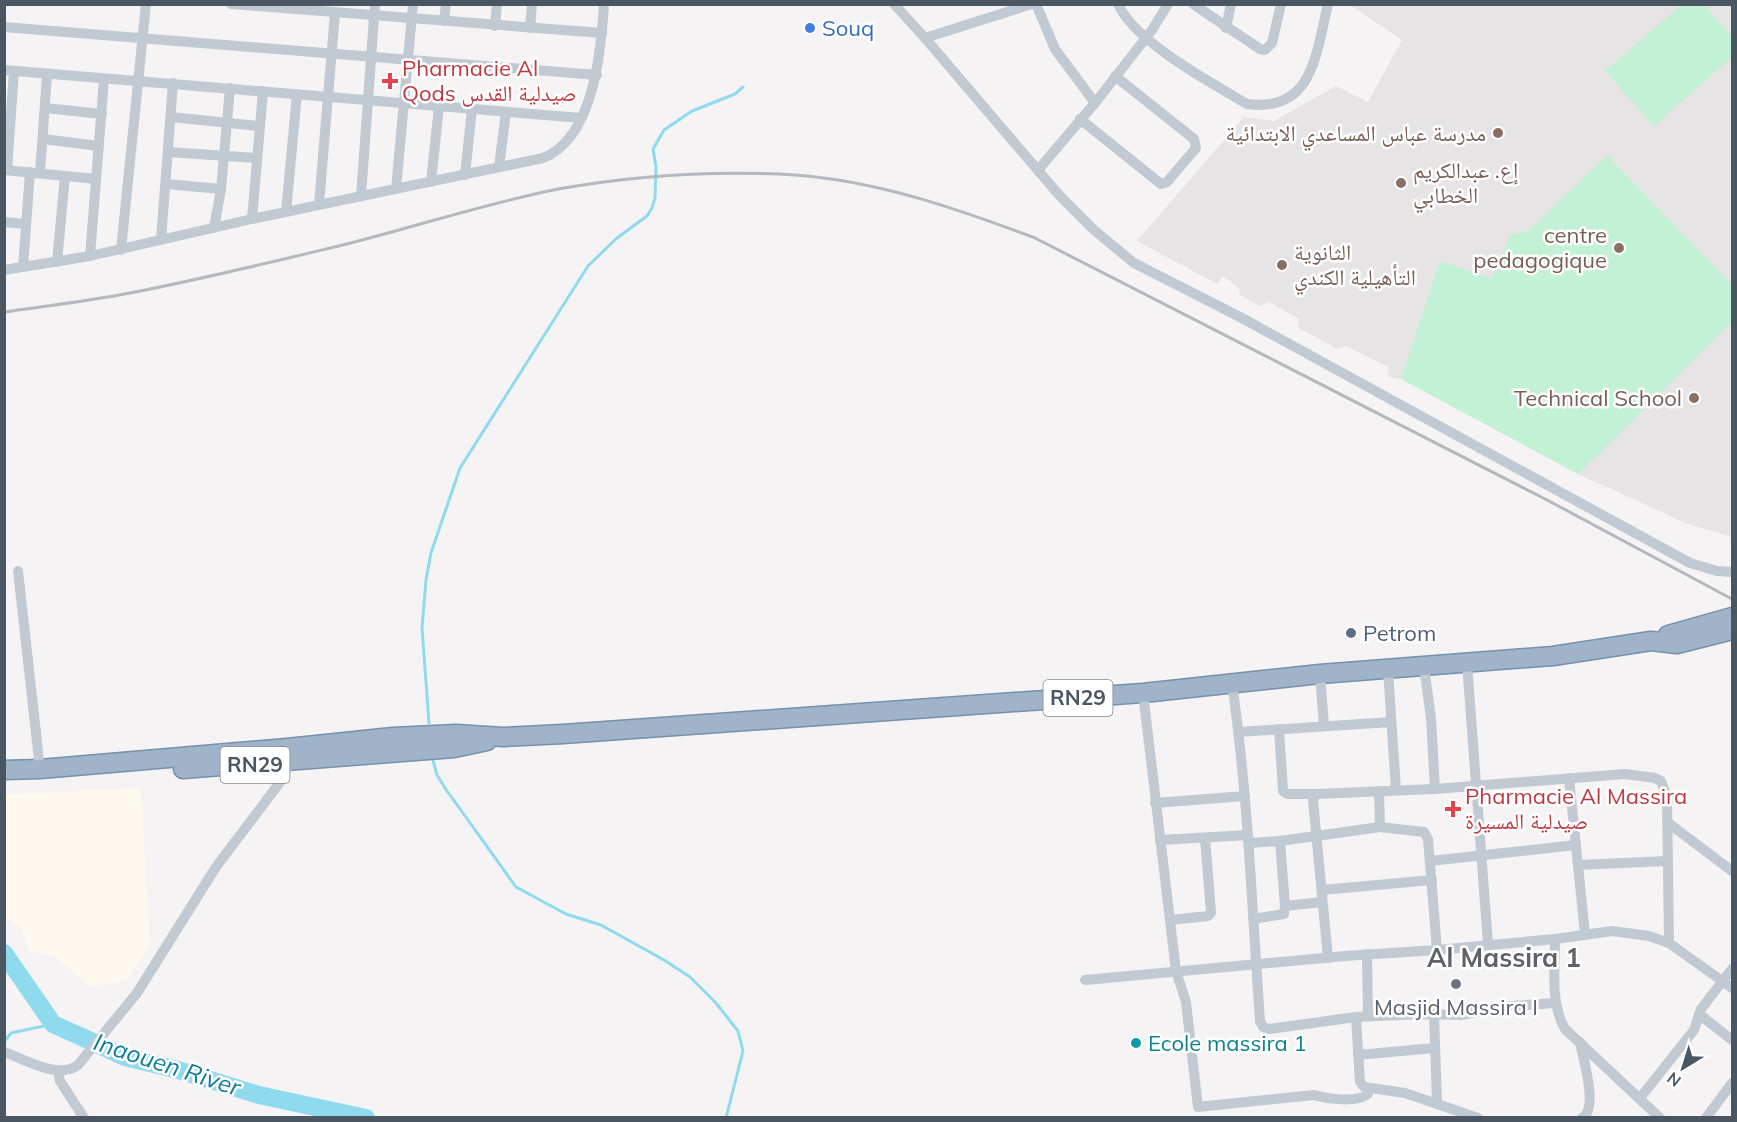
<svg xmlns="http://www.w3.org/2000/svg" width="1737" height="1122" font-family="Mulish,'Noto Naskh Arabic',sans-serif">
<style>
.commercial{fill:#fdf9ef}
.education{fill:#e6e4e5}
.grass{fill:#c3f1d5}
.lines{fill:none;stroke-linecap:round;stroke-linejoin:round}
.stream{stroke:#90daee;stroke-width:3}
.river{stroke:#90daee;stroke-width:18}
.trunk-casing{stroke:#7690ad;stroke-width:21}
.minor{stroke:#c1cad2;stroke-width:10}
.trunk{stroke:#9fb4c9;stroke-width:18}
.rail{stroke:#b5b8bd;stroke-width:3}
.shop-dot{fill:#3f7fe0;stroke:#fff;stroke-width:2}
.health-dot{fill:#e0444e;stroke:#fff;stroke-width:2}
.education-dot{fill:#8d6e63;stroke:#fff;stroke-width:2}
.service-dot{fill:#5c6f8a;stroke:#fff;stroke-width:2}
.worship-dot{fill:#6b7280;stroke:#fff;stroke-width:2}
.culture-dot{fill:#0f9aa8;stroke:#fff;stroke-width:2}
.labels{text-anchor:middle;stroke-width:5;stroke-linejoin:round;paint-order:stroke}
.shield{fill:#fff;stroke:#808990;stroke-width:1.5}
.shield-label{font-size:21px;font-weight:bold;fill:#4a5661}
.shop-label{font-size:22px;fill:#366cbe;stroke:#fff;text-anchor:start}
.health-label{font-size:22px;fill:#be3a42;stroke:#fff;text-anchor:start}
.education-label{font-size:22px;fill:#785e54;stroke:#fff;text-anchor:end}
.service-label{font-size:22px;fill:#4e5e75;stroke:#fff;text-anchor:start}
.worship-label{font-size:22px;fill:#5b616d;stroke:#fff}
.culture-label{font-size:22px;fill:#0d838f;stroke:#fff;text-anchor:start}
.water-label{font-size:24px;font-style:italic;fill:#0c7c9b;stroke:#fff}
.quarter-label{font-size:26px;font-weight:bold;fill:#5f6368;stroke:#fff}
</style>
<rect width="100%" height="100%" fill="#f5f3f3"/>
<path class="commercial" d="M141,788L150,944L128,980L90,987L55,956L29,951L20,927L5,917V795Z"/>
<path class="education" d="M1350,5H1732V537L1688,524L1578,474L1401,379L1388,377V367L1346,346L1338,349L1298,328L1299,319L1269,302L1260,306L1240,295L1239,288L1223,276L1217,284L1137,241L1244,117L1274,121L1336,86L1368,102L1402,40Z"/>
<g class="grass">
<path d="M1681,5H1704L1732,37V57L1654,126L1605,71Z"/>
<path d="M1607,155L1732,285V322L1578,474L1401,379L1440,261L1492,278L1510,235L1529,230Z"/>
</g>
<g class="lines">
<g class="stream">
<path d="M429,723L422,628L426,580L431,553L460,468L588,266L617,238L647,216L652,208L655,198L656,167L653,149L664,130L692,111L735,94L743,87"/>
<path d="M432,756L437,775L445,788L516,887L566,914L601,925L664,960L690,977L716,1003L738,1031L743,1051L726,1118"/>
<path d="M4,1042L11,1033L53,1024"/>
</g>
<path class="river" d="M4,953L53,1024L84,1038L125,1057L178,1070L259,1095L366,1118"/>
<defs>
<g id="trunk">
<path d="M1668,635L1732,617"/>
<path d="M183,769L454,748L487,741"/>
<path d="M4,770L40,769L287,748L393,737L456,734L503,737L563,734L1143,693L1320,674L1553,656L1651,641L1677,644L1732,630"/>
</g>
</defs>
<use href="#trunk" class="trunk-casing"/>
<g class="minor">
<path d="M231,4L602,33"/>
<path d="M894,4L925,38L1059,195L1094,230L1134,263L1240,317L1690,563L1717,571L1732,572"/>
<path d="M1036,4L1055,49L1095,103"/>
<path d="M1118,4C1135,42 1210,82 1247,104C1313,113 1316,54 1328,4"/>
<path d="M1193,4L1260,49L1265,50L1272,43L1281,4"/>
<path d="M444,21L446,4"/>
<path d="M495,26L497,4"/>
<path d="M4,27L597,75"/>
<path d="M530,28L532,4"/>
<path d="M1226,28L1231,4"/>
<path d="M925,38L1032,4"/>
<path d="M4,70L581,118"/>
<path d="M45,108L102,114"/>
<path d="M171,117L259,126"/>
<path d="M1080,119L1161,184L1167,182L1196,148L1194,139L1115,76"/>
<path d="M43,139L99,146"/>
<path d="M168,152L257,158"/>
<path d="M499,167L506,112"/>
<path d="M4,170L96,179"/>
<path d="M7,170L14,71"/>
<path d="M1038,170L1095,103L1152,30L1168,4"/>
<path d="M40,173L47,75"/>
<path d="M465,175L472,109"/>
<path d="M431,182L439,106"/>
<path d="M166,184L221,189"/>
<path d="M396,189L413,4"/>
<path d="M361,196L375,4"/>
<path d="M319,204L335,13"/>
<path d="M286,212L297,94"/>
<path d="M252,219L263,91"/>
<path d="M4,222L26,224"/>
<path d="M214,228L221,189L230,88"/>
<path d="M161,240L173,83"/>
<path d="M121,250L146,4"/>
<path d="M90,256L104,79"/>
<path d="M57,262L65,176"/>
<path d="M23,267L30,172"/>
<path d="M4,270L90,256L252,219L543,158C594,138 601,51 604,4"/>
<path d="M18,571L40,769"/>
<path d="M1467,663L1488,944"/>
<path d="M1424,667L1431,718L1435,789"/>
<path d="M1388,670L1396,790"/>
<path d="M1320,674L1324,726"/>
<path d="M1232,683C1248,795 1252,908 1260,1021L1263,1027L1269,1029L1356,1017L1423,1014L1461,1015L1511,1006L1555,1003"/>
<path d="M1143,693L1176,971L1186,1002L1198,1107L1314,1095C1327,1099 1357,1103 1368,1094V1089"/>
<path d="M1279,729L1283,791L1287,794H1316"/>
<path d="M1239,732L1391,722"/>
<path d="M1569,778L1585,934"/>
<path d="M1379,791L1380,827"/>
<path d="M1155,803L1245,796"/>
<path d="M1667,822L1732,871"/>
<path d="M1160,840L1248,835"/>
<path d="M1249,843L1280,841L1380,827L1424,832L1428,839L1437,950"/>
<path d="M1430,861L1576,845"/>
<path d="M1578,865L1667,861"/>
<path d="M1322,890L1432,880"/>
<path d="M1285,906L1322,902"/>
<path d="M1253,919L1284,914L1285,906L1280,841"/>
<path d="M1170,920L1208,916L1211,913L1205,838"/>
<path d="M1555,939C1555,968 1550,1003 1565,1029L1660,1118"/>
<path d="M1367,954L1368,1016"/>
<path d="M1328,958L1313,800L1316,794L1435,789L1625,774L1655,778L1661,781L1667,797L1669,943"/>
<path d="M1085,980L1345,956L1437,950L1555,939L1612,931L1649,936L1669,943L1732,988"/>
<path d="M1434,1014L1437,1102"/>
<path d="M1699,1014L1732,1040"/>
<path d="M1356,1017L1360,1082L1364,1087L1405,1093L1478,1118"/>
<path d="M1580,1042C1583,1059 1599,1109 1582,1118"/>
<path d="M4,1052C25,1059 58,1080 78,1065L137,993L216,867L284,777L289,762V758"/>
<path d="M1358,1055L1434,1048"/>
<path d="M58,1071L60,1081L84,1118"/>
<path d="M1640,1098L1694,1030L1701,1009L1732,969"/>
<path d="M1706,1118L1732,1083"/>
</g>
<use href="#trunk" class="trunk"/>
<path class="rail" d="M4,312C46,306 89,301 130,293C203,279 276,261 347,244C418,226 487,203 558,189C637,175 715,170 795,175C878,181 958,209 1035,238L1549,501L1732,599"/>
</g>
<circle class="shop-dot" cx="810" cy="28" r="6"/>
<g class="health-dot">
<path d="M387 72h6v6h6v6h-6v6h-6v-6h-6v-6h6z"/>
<path d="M1450 800h6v6h6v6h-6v6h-6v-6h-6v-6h6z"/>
</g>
<g class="education-dot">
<circle cx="1498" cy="133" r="6"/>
<circle cx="1401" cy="183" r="6"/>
<circle cx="1619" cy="248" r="6"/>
<circle cx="1282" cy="265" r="6"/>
<circle cx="1694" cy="398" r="6"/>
</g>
<circle class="service-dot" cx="1351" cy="633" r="6"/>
<circle class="worship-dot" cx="1456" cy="984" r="6"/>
<circle class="culture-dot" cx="1136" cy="1043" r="6"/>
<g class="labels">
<g class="shield">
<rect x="1043.5" y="680" width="69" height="36" rx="4.5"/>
<rect x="220.5" y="747" width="69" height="36" rx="4.5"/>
</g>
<g class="shield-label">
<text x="1078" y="705">RN29</text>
<text x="255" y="772">RN29</text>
</g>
<g class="shop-label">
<text x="822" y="36">Souq</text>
</g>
<g class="health-label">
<text x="402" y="76">Pharmacie Al<tspan x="402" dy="25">Qods صيدلية القدس</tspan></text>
<text x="1465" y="804">Pharmacie Al Massira<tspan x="1465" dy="25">صيدلية المسيرة</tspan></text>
</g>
<g class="education-label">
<text x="1486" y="141">مدرسة عباس المساعدي الابتدائية</text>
<text x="1413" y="178" text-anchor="start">إع. عبدالكريم<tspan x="1413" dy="25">الخطابي</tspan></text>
<text x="1607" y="243">centre<tspan x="1607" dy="25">pedagogique</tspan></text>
<text x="1294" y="260" text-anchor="start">الثانوية<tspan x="1294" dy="25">التأهيلية الكندي</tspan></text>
<text x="1682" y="406">Technical School</text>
</g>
<g class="service-label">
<text x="1363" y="641">Petrom</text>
</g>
<g class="worship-label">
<text x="1456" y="1015">Masjid Massira I</text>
</g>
<g class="culture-label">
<text x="1148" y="1051">Ecole massira 1</text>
</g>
<g class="water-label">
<text transform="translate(167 1065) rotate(18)" y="8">Inaouen River</text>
</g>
<g class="quarter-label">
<text x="1504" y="967">Al Massira 1</text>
</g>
</g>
<rect width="1737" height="1122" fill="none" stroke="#4a5661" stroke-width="12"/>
<g transform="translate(1683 1068) rotate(218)" stroke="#ffffff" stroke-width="4.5" paint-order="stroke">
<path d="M0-4.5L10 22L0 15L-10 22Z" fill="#4a5661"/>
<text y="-9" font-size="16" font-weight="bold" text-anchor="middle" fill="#4a5661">N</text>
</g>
</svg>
